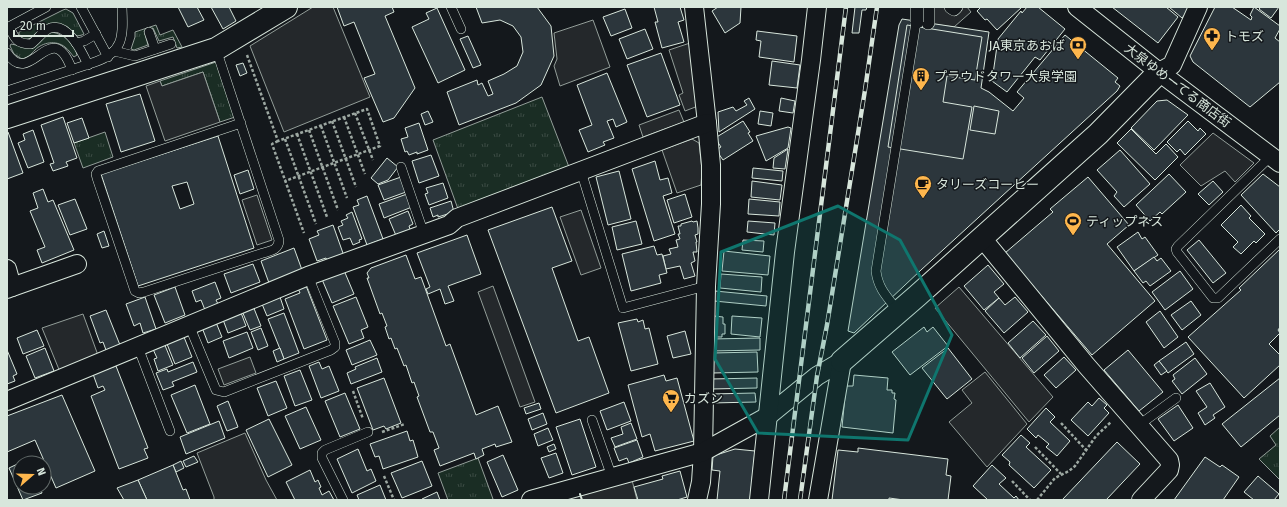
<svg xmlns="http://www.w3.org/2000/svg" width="1287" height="507" font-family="'Fira Sans','Noto Sans JP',sans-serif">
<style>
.grass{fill:url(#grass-tufts);stroke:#939e99}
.parking{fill:#24282b;stroke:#939e99}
.building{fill:#2c363c;stroke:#d8e6dc;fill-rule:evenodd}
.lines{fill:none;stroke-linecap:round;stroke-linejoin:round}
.service-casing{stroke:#d8e6dc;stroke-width:10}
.pedestrian-casing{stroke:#d8e6dc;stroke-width:14}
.minor-casing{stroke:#d8e6dc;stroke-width:20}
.tertiary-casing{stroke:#d8e6dc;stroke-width:24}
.path{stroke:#9da8a2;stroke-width:2.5;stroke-dasharray:3 2;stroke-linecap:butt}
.service{stroke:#14181c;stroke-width:9}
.pedestrian{stroke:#14181c;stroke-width:13}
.minor{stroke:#14181c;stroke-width:18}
.tertiary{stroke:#14181c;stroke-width:22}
.rail-casing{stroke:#d8e6dc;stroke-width:4.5}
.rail{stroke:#14181c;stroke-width:3;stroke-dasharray:9;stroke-linecap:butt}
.pedestrian-bridge-casing{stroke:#d8e6dc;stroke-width:14;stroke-linecap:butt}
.pedestrian-bridge{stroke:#14181c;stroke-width:13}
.wall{stroke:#d8e6dc;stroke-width:2}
.marked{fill:#0f766e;fill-opacity:0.2;stroke:#0f766e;stroke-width:3;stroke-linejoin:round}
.labels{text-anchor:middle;stroke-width:3;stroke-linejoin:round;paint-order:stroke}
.poi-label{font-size:13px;fill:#d8e6dc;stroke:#14181c;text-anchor:start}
.street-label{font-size:13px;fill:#d8e6dc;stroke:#14181c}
</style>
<defs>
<pattern id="grass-tufts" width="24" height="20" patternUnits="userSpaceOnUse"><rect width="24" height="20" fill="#1a2d24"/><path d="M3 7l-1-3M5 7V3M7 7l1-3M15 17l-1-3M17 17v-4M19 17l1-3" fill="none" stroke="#3b4b43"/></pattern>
</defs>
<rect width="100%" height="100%" fill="#14181c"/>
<g class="grass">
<path d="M66,9L73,13L84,34C74,40 58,29 49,24C38,28 35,40 23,40L19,36V32L63,10Z"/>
<path d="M156,25L160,35L173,30L182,47L177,48L173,37L159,41L153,28L144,31L148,45L134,50L131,49L135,37V32Z"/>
<path d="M52,32C63,34 75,43 77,55L74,57C71,54 69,50 65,47C56,40 43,42 35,50C31,54 29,57 22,59L14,54L10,46L11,44L21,46Z"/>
<path d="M216,62L235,117L220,122L203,72L162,86L160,81Z"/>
<path d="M542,97L569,167L458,209L433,140Z"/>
<path d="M105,132L113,157L83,168L74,143Z"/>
<path d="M1280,427V480L1259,459L1276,445L1270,436Z"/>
<path d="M478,458L493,499L490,500H448L438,473Z"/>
</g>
<g class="parking">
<path d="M313,7H333L370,97L284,132L250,46Z"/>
<path d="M911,7H967L971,12L954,27L911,21Z"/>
<path d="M593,20L610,67L560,86L554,66L557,59L554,33Z"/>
<path d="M690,43L698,106L685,111L679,95L683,93L669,50Z"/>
<path d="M203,72L220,122L165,141L146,86L160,81L162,86Z"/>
<path d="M679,110L684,122L643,137L639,125Z"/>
<path d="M1213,133L1254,163L1235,182L1225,171L1201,186L1180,165Z"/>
<path d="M692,139L699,143L702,170L701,185L677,193L662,150Z"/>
<path d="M257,195L272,240L257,245L242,200Z"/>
<path d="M581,210L601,268L581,275L560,217Z"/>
<path d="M493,286L535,402L520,407L478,292Z"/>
<path d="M959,287L1053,397L1029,422L935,308Z"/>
<path d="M83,314L99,358L60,372L42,328Z"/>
<path d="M250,357L256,373L224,385L218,369Z"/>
<path d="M985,372L1027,424L987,467L949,422L972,403L962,390Z"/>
<path d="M245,433L266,480L277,500H214V497L197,453Z"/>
<path d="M632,480L637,500H560Z"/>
</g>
<g class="building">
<path d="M178,7H197L204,20L188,27Z"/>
<path d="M211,7H229L236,21L223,29Z"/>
<path d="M337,7H392L394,12L385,16L415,88L394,118L383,122L364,78L375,74L354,22L344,26Z"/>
<path d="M476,7H537L551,26L554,56L541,85L516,103L459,125L447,92L477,80L478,85L482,83L488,96L493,94L488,81L504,74L517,66L523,52L521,37L513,26L500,20L482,23Z"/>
<path d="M654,7H680L684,20L678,22L684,42L662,48L655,22H658Z"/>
<path d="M718,7H741L740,23L725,33L712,11Z"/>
<path d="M855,7H867L866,10H862L859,33H852Z"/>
<path d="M981,7H1022L997,30L987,19L985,20L977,11Z"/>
<path d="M1027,7H1038L1065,29L1040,60L1035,57L1007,92L992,81L998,39L1021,11L1022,13Z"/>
<path d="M1112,7H1166L1178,17L1158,43Z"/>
<path d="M1169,7H1191L1182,18Z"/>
<path d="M1215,7H1232L1251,20L1252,17L1250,15L1254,7L1280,26V29L1275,38L1280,42V82L1250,107L1193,62L1190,56Z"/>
<path d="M1261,7H1279L1271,18L1259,9Z"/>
<path d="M437,8L465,70L438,83L412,27L429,19L426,13Z"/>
<path d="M625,9L632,28L611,36L603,17Z"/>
<path d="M902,19L989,32L981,88L989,92L1013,111L1024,98L1017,92L1065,35L1118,78L1115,82L1120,86L1117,91L921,270L854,333L848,331L899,25Z"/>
<path d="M907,25L982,37L975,80L947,76L943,102L972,107L963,159L888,147Z"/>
<path d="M645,29L653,49L627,59L619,39Z"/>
<path d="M757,31L797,36L794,62L759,57L761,41L756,40Z"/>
<path d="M468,36L481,65L473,68L460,39Z"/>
<path d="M661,53L680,105L647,117L627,65Z"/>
<path d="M772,61L800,65L797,88L769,85Z"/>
<path d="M243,63L247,73L240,76L236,65Z"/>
<path d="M607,73L627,122L616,127L613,119L607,121L614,138L603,142L605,145L588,152L579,130L592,125L577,85Z"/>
<path d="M140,94L155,141L121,152L106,104Z"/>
<path d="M749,98L755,109L719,132L718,112L733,107L736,111L747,105L744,101Z"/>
<path d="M781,98L795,101L793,113L779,111Z"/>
<path d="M1167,100L1188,115L1154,150L1131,128L1157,101Z"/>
<path d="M974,106L999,111L995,134L970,130Z"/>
<path d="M428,111L433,122L425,125L421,114Z"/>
<path d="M760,111L773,113L771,126L758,124Z"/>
<path d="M63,117L77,158L66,162L68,166L53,171L50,164L54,163L41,125Z"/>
<path d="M82,118L89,138L74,143L67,123Z"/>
<path d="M743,121L750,132L748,133L753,141L723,160L716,150L721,147L715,138Z"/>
<path d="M1188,121L1198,131L1200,128L1206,134L1185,155L1180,149L1177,152L1167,142Z"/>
<path d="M419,123L428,150L417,154V152L409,155L407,151L405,152L401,139L408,137L405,128Z"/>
<path d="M788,127L791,128L788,148L766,161L756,136Z"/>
<path d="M1131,129L1156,154L1166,144L1178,157L1155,180L1117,143Z"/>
<path d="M33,130L44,162L28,168L18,143L25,140L23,134Z"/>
<path d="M8,132L23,173L7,179V133Z"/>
<path d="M218,136L254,248L138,286L101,174ZM187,182L194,204L180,209L172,186Z"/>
<path d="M788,149L785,169L773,168L774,158Z"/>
<path d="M1120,150L1150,184L1124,207L1114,196L1117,192L1097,170Z"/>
<path d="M431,155L439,176L419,183L412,161Z"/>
<path d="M387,158L398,167L388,180L378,184L371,178Z"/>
<path d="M655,161L660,180L668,178L672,193L663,196L675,234L654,241L632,169Z"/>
<path d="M753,168L783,171L782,181L752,178Z"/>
<path d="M248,170L254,189L240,194L234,175Z"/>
<path d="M619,171L631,219L608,225L596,177Z"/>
<path d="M1169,174L1186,192L1162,214L1160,212L1150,221L1136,205Z"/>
<path d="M1263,174L1280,187V229L1276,233L1241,195Z"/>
<path d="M401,177L406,192L384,200L378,185Z"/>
<path d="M1088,177L1129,225L1107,244L1155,301L1092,355L1005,253L1053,212L1050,209Z"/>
<path d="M752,181L782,185L780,200L751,197Z"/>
<path d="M1213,181L1223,192L1209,205L1198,194Z"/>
<path d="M443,183L448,198L429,205L425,194L428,193L426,188Z"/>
<path d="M43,189L48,202L53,200L74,250L42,263L37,250L45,247L30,211L38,208L33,193Z"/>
<path d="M407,194L412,207L384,218L379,204Z"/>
<path d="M685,194L692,217L674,223L667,200Z"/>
<path d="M367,196L383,239L367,245L353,207L359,205L357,200Z"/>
<path d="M75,199L87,229L70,235L58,205Z"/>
<path d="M749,199L780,202L779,216L748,214Z"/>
<path d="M451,201L454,212L438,217V215L433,217L430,208Z"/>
<path d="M1241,205L1251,216L1249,218L1265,234L1256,243L1254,241L1241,254L1233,247L1238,242L1221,225Z"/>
<path d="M552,207L572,261L552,268L578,341L589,337L609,393L556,413L488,230Z"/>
<path d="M408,211L413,224L409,226L411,232L397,238L389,219Z"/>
<path d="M352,212L362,239L359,240L360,242L353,245L350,238L343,240L338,227L343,225L341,221L348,218L346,215Z"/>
<path d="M636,221L642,244L617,250L612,227Z"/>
<path d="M692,221L693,222L697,221L698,228V234L695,235L697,242H696L697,252H693L695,261L691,263L695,276L684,279L680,266L666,269L663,256L671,254L669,249L678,247L676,240L680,239L678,234H680L678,226H681V224Z"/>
<path d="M748,221L775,223L774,235L747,232Z"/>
<path d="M333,225L344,256L328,262L326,258L317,261L309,239L319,235L317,231Z"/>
<path d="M104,231L109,246L102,248L97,234Z"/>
<path d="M1138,232L1142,239L1145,237L1158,255L1134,271L1117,247Z"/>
<path d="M467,235L481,274L448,286L454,301L445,304L440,289L428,294L426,289L430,287L417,253Z"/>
<path d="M743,240L764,241L763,252L742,250Z"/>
<path d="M1199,240L1226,273L1213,283L1187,250Z"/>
<path d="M654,246L657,255L662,254L667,273L659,275L661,283L631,291L622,254Z"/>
<path d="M294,248L302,270L269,283L261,261Z"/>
<path d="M1280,249V327L1278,330L1280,333L1269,344L1280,355V365L1244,398L1188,337L1241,290L1239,288Z"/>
<path d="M724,251L770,256L768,275L722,271Z"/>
<path d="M406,255L415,279L421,277L446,346L450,344L476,415L498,406L512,442L496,447L495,444L482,449L484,455L476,459L474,453L440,466L434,450L439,448L433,432H430L417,397L419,396L414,382L412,383L406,365L404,366L397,348L395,349L391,338L389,339L385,327L387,326L382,313L380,314L367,278H369L367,273L371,268Z"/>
<path d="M1154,257L1157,261L1161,258L1171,271L1150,286L1146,281L1143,283L1134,271Z"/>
<path d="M253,264L260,282L231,293L224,274Z"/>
<path d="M988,265L1004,284L994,292L999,298L984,310L964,286Z"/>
<path d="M343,268L354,294L332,303L321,277Z"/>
<path d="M1180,271L1193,289L1165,310L1152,292Z"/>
<path d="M721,274L762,277L761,292L720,288Z"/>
<path d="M215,282L221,298L216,300L218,304L205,310L201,300L196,302L192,291Z"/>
<path d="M305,283L327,340L304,349L285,299L300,293L297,286Z"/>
<path d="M175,287L185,315L165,323L154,295Z"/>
<path d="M715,291L767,296L766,306L714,301Z"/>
<path d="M145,297L156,329L143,333L140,323L134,326L126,304Z"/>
<path d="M280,297L284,309L267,316L262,304Z"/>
<path d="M356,297L368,327L361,330L364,338L349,344L333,306Z"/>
<path d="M1015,297L1028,312L1004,333L985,311L999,298L1005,305Z"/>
<path d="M1191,301L1201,315L1182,330L1171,315Z"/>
<path d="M253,306L261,326L250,330L242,311Z"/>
<path d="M106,310L120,345L106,350L103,342L100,343L90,316Z"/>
<path d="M240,310L246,326L228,333L222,317Z"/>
<path d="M1160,311L1178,337L1164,348L1146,322Z"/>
<path d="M284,313L299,353L284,359L268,319Z"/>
<path d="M714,316L723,317V324H725V334H722V337H712Z"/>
<path d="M732,316L762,318L760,337L731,334Z"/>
<path d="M637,319L638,322L643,320L645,329L649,328L658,364L631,371L618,323Z"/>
<path d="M215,320L222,337L208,343L201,325Z"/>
<path d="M1033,321L1046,335L1020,358L1008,343Z"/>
<path d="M924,327L927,332L933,327L948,346L910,375L892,352Z"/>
<path d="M261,328L268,346L258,350L251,332Z"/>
<path d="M37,330L44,346L23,354L17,338Z"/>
<path d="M685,331L691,354L673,358L667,336Z"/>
<path d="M247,332L253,348L229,358L223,341Z"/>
<path d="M1047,336L1059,351L1034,373L1022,358Z"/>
<path d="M184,337L192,357L175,364L167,344Z"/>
<path d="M760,338V350L711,351V339Z"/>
<path d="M370,340L377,355L352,365L346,350Z"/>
<path d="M1186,342L1194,354L1168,373L1159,361Z"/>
<path d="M164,343L173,365L158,371L154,359L157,358L152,347Z"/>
<path d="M45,348L54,371L35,378L26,356Z"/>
<path d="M280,348L284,359L277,362L273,351Z"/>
<path d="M948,348L972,379L947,399L922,368Z"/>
<path d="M7,350L17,374L13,376L15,381L7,384Z"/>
<path d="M1128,350L1163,392L1139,411L1104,370Z"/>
<path d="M757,352L758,372L712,373V353Z"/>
<path d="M1064,357L1076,370L1056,388L1044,375Z"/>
<path d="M377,358L382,372L351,384L347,373L356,369L355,367Z"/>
<path d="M1195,358L1207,374L1182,394L1172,381L1175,379L1173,375Z"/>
<path d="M1159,361L1167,371L1161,375L1154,365Z"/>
<path d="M193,362L197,372L172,382L174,386L163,390L156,373L167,369L168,372Z"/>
<path d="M319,362L322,369L329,366L339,391L321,398L309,366Z"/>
<path d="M116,366L148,448L144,449L148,458L119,469L91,396L105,390L103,386L98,388L93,374Z"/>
<path d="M300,370L312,400L295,406L284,376Z"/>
<path d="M664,375L666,381L677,378L694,441L655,451L650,434L642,437L628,385Z"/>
<path d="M854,375L888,378L887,390H892V393H895L894,399L896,400L893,433L842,427L846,386H853Z"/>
<path d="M384,378L401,423L386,429L384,426L373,430L357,388Z"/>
<path d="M757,378V388L711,389V379Z"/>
<path d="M1280,378V415L1241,447L1222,424Z"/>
<path d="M276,381L287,408L268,416L257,388Z"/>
<path d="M1210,383L1225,407L1213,415L1215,418L1205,425L1198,413L1207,407L1196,391Z"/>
<path d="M195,385L210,424L187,433L171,395Z"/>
<path d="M345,393L360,429L340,437L325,401Z"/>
<path d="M755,393L756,402L711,403V394Z"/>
<path d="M62,395L95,471L56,488L35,440L7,452V416Z"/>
<path d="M1099,398L1107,405L1104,408L1109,413L1088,436L1071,420L1088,402L1092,406Z"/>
<path d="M228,401L238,427L227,431L217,406Z"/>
<path d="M624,402L631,421L607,430L600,411Z"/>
<path d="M539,403L541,409L526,414L524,408Z"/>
<path d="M1178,405L1193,428L1174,441L1158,419Z"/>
<path d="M306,407L321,440L300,449L285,416Z"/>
<path d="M1046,408L1055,417L1050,422L1070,441L1057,456L1046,447L1049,444L1038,435L1036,438L1027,429Z"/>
<path d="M543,413L547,424L532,430L528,419Z"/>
<path d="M269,419L292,465L268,477L246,430Z"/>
<path d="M580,419L596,467L572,475L556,427Z"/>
<path d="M219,421L225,438L186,454L180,437Z"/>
<path d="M631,423L637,439L615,447L611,438L623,434L621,427Z"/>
<path d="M548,428L553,440L538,446L534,434Z"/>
<path d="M407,431L410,441L413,440L418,457L383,469L379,456L375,457L370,444Z"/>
<path d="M1021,435L1030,443L1026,447L1051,470L1034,488L1009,465L1010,462L1002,455Z"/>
<path d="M637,440L643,457L629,463L627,458L619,461L614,448Z"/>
<path d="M1117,442L1140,464L1106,500H1062Z"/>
<path d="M554,444L556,449L549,452L547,447Z"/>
<path d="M858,448L948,459L946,475L951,476L948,500H904L889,498V500H832L838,450L858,452Z"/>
<path d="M358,449L367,471L371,469L376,481L352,493L337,459Z"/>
<path d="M735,449L755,451L750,500H717L720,471L712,470L713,456Z"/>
<path d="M556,453L563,473L549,478L541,458Z"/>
<path d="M503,455L518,490L502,497L487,462Z"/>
<path d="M194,456L198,462L186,467L183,461Z"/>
<path d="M1205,457L1220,467L1222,465L1239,477L1223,500H1174Z"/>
<path d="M28,459L29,463H20V487H40L42,493L23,500L9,468Z"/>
<path d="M181,461L184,468L176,472L173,465Z"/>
<path d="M422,461L432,486L402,498L391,473Z"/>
<path d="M173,465L183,490L186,489L190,500H147L138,480Z"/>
<path d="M992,465L1006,478L999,484L1014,498L1016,496L1019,500H988L973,486Z"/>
<path d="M310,470L315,482L318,480L321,487L319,488L322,495L329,491L334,500H295L286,482Z"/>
<path d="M680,471L687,497L677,500H638L634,487L663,479L662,476Z"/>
<path d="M1258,476L1279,494L1274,500H1254L1244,492Z"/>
<path d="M138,480L147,500H124L117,488Z"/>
<path d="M380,485L386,500H359L357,495Z"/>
<path d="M437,492L440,500H423L422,499Z"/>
</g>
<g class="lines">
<defs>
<g id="service">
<path d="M81,7L108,57"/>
<path d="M451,7L461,29"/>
<path d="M9,27C15,39 17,44 31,44C37,40 41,33 48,29C67,20 82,52 88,65"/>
<path d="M7,28L46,7"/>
<path d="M149,32L155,49"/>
<path d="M76,43L84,41L96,34"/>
<path d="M216,49L279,240C279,250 270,251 263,253L144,292L139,293L135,291L97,178L96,174L98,171L241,123"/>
<path d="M114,51L135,56L171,44"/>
<path d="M7,53C31,90 51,13 72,70"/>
<path d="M7,91L95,62C125,52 123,34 122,7"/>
<path d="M1271,156L1178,246L1176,249L1177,252L1213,298H1218L1280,239"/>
<path d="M401,167L424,234"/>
<path d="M581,171L623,308L706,286"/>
<path d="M899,312C888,298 878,289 876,271L917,16"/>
<path d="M189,325L216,390L224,392L331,350L335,347V343L308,276"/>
<path d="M138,347L170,431"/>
<path d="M592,420L612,477"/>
<path d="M1139,425L1176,398"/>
<path d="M343,500L322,458V453L325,450L368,432"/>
</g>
<g id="pedestrian">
<path d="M951,7L954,9L956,7"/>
<path d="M928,23V7"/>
</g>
<g id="minor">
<path d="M694,7L707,123L711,165V204L706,286L703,452L701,482L697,500"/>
<path d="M1077,7L1159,72L1280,163"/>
<path d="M1159,72L1172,65L1198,7"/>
<path d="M982,238L1086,365L1169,460L1170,465L1169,470L1141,500"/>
<path d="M7,269L12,287L7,289"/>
<path d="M12,287L77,264"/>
<path d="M7,401L308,276L449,225L457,218L707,123"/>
<path d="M531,500L703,452L768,416L817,376L842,361"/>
<path d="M759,500L785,252L811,60L817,7"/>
<path d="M818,500L842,361"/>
</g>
<g id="tertiary">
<path d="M7,117L216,49L286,7"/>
<path d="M842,361L917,296L1098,134L1159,72"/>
</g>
</defs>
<use href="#service" class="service-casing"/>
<use href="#pedestrian" class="pedestrian-casing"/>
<use href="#minor" class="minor-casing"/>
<use href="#tertiary" class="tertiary-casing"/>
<g class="path">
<path d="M247,55L278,141L367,109L380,146L285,181"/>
<path d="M355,113L373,160"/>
<path d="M344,117L365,174"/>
<path d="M332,121L356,187"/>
<path d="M321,126L347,198"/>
<path d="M309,130L338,210"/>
<path d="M297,134L327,217"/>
<path d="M285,139L316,224"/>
<path d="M278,141L272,144L304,233"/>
<path d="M353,391L363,419"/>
<path d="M1061,423L1086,450"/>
<path d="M382,432L405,424"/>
<path d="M1035,447L1061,474"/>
<path d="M384,476L394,500"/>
<path d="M1012,481L1030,500"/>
<path d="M1037,500L1055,478L1069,471L1075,466L1096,436L1111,422"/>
</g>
<use href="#service" class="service"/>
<use href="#pedestrian" class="pedestrian"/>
<use href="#minor" class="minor"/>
<use href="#tertiary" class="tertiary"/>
<defs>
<g id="rail">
<path d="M784,500L846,7"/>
<path d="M800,500L817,376L827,325L865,90L877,7"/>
</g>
</defs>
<use href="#rail" class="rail-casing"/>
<use href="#rail" class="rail"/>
<defs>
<path id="pedestrian-bridge" d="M917,22V7"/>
</defs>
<use href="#pedestrian-bridge" class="pedestrian-bridge-casing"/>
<use href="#pedestrian-bridge" class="pedestrian-bridge"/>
<path class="wall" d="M580,494L582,500"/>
</g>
<path class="marked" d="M838,206L900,240L952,335L908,440L758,433L715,359L721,252Z"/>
<defs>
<symbol id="pharmacy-pin" viewBox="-11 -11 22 30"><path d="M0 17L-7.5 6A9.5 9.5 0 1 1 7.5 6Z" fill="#ffb74d" stroke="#14181c"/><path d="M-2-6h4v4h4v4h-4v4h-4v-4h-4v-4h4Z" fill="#111"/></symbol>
<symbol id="bank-pin" viewBox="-11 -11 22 30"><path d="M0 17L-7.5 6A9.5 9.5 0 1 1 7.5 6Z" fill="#ffb74d" stroke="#14181c"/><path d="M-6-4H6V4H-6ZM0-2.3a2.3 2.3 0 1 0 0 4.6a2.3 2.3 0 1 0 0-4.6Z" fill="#111"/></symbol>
<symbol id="building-pin" viewBox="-11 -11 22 30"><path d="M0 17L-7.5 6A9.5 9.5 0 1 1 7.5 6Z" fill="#ffb74d" stroke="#14181c"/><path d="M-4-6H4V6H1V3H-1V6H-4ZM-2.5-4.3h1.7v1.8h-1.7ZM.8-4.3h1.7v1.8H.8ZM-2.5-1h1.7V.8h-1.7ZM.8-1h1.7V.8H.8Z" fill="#111"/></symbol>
<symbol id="cafe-pin" viewBox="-11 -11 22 30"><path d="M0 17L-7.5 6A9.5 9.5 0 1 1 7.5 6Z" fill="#ffb74d" stroke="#14181c"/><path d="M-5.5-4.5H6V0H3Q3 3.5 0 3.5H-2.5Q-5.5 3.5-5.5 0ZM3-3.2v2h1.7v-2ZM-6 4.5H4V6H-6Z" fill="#111"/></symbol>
<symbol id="stadium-pin" viewBox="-11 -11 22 30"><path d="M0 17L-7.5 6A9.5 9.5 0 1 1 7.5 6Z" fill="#ffb74d" stroke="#14181c"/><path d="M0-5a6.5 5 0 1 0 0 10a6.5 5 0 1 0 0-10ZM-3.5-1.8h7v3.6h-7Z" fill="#111"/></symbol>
<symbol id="supermarket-pin" viewBox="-11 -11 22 30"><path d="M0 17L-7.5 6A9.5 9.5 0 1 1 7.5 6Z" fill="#ffb74d" stroke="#14181c"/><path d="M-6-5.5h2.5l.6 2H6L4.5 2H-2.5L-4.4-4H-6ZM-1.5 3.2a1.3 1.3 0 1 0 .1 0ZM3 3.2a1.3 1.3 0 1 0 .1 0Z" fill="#111"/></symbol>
</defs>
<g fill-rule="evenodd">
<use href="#pharmacy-pin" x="1202" y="26" width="20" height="27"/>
<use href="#bank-pin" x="1068" y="35" width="20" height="27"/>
<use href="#building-pin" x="911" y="66" width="20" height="27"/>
<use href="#cafe-pin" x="913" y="174" width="20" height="27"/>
<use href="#stadium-pin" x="1063" y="211" width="20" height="27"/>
<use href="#supermarket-pin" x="661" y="388" width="20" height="27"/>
</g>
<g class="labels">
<g class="poi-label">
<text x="1225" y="41">トモズ</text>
<text x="1065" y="50" text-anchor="end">JA東京あおば</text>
<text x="934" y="81">プラウドタワー大泉学園</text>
<text x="936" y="189">タリーズコーヒー</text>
<text x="1086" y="226">ティップネス</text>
<text x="684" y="403">カズン</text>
</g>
<g class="street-label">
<text transform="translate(1178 85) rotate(37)" y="5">大泉ゆめーてる商店街</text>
</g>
</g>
<rect width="1287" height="507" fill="none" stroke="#d8e6dc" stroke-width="16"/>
<g transform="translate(32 475) rotate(70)"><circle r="19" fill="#14181c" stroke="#626a69"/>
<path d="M0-3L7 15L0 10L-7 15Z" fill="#ffb74d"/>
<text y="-6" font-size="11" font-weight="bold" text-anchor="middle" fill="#d8e6dc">N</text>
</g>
<path d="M14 30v6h59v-6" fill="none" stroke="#d8e6dc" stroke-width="2"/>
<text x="20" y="30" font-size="12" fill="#d8e6dc" stroke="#14181c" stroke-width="3" paint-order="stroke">20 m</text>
</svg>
